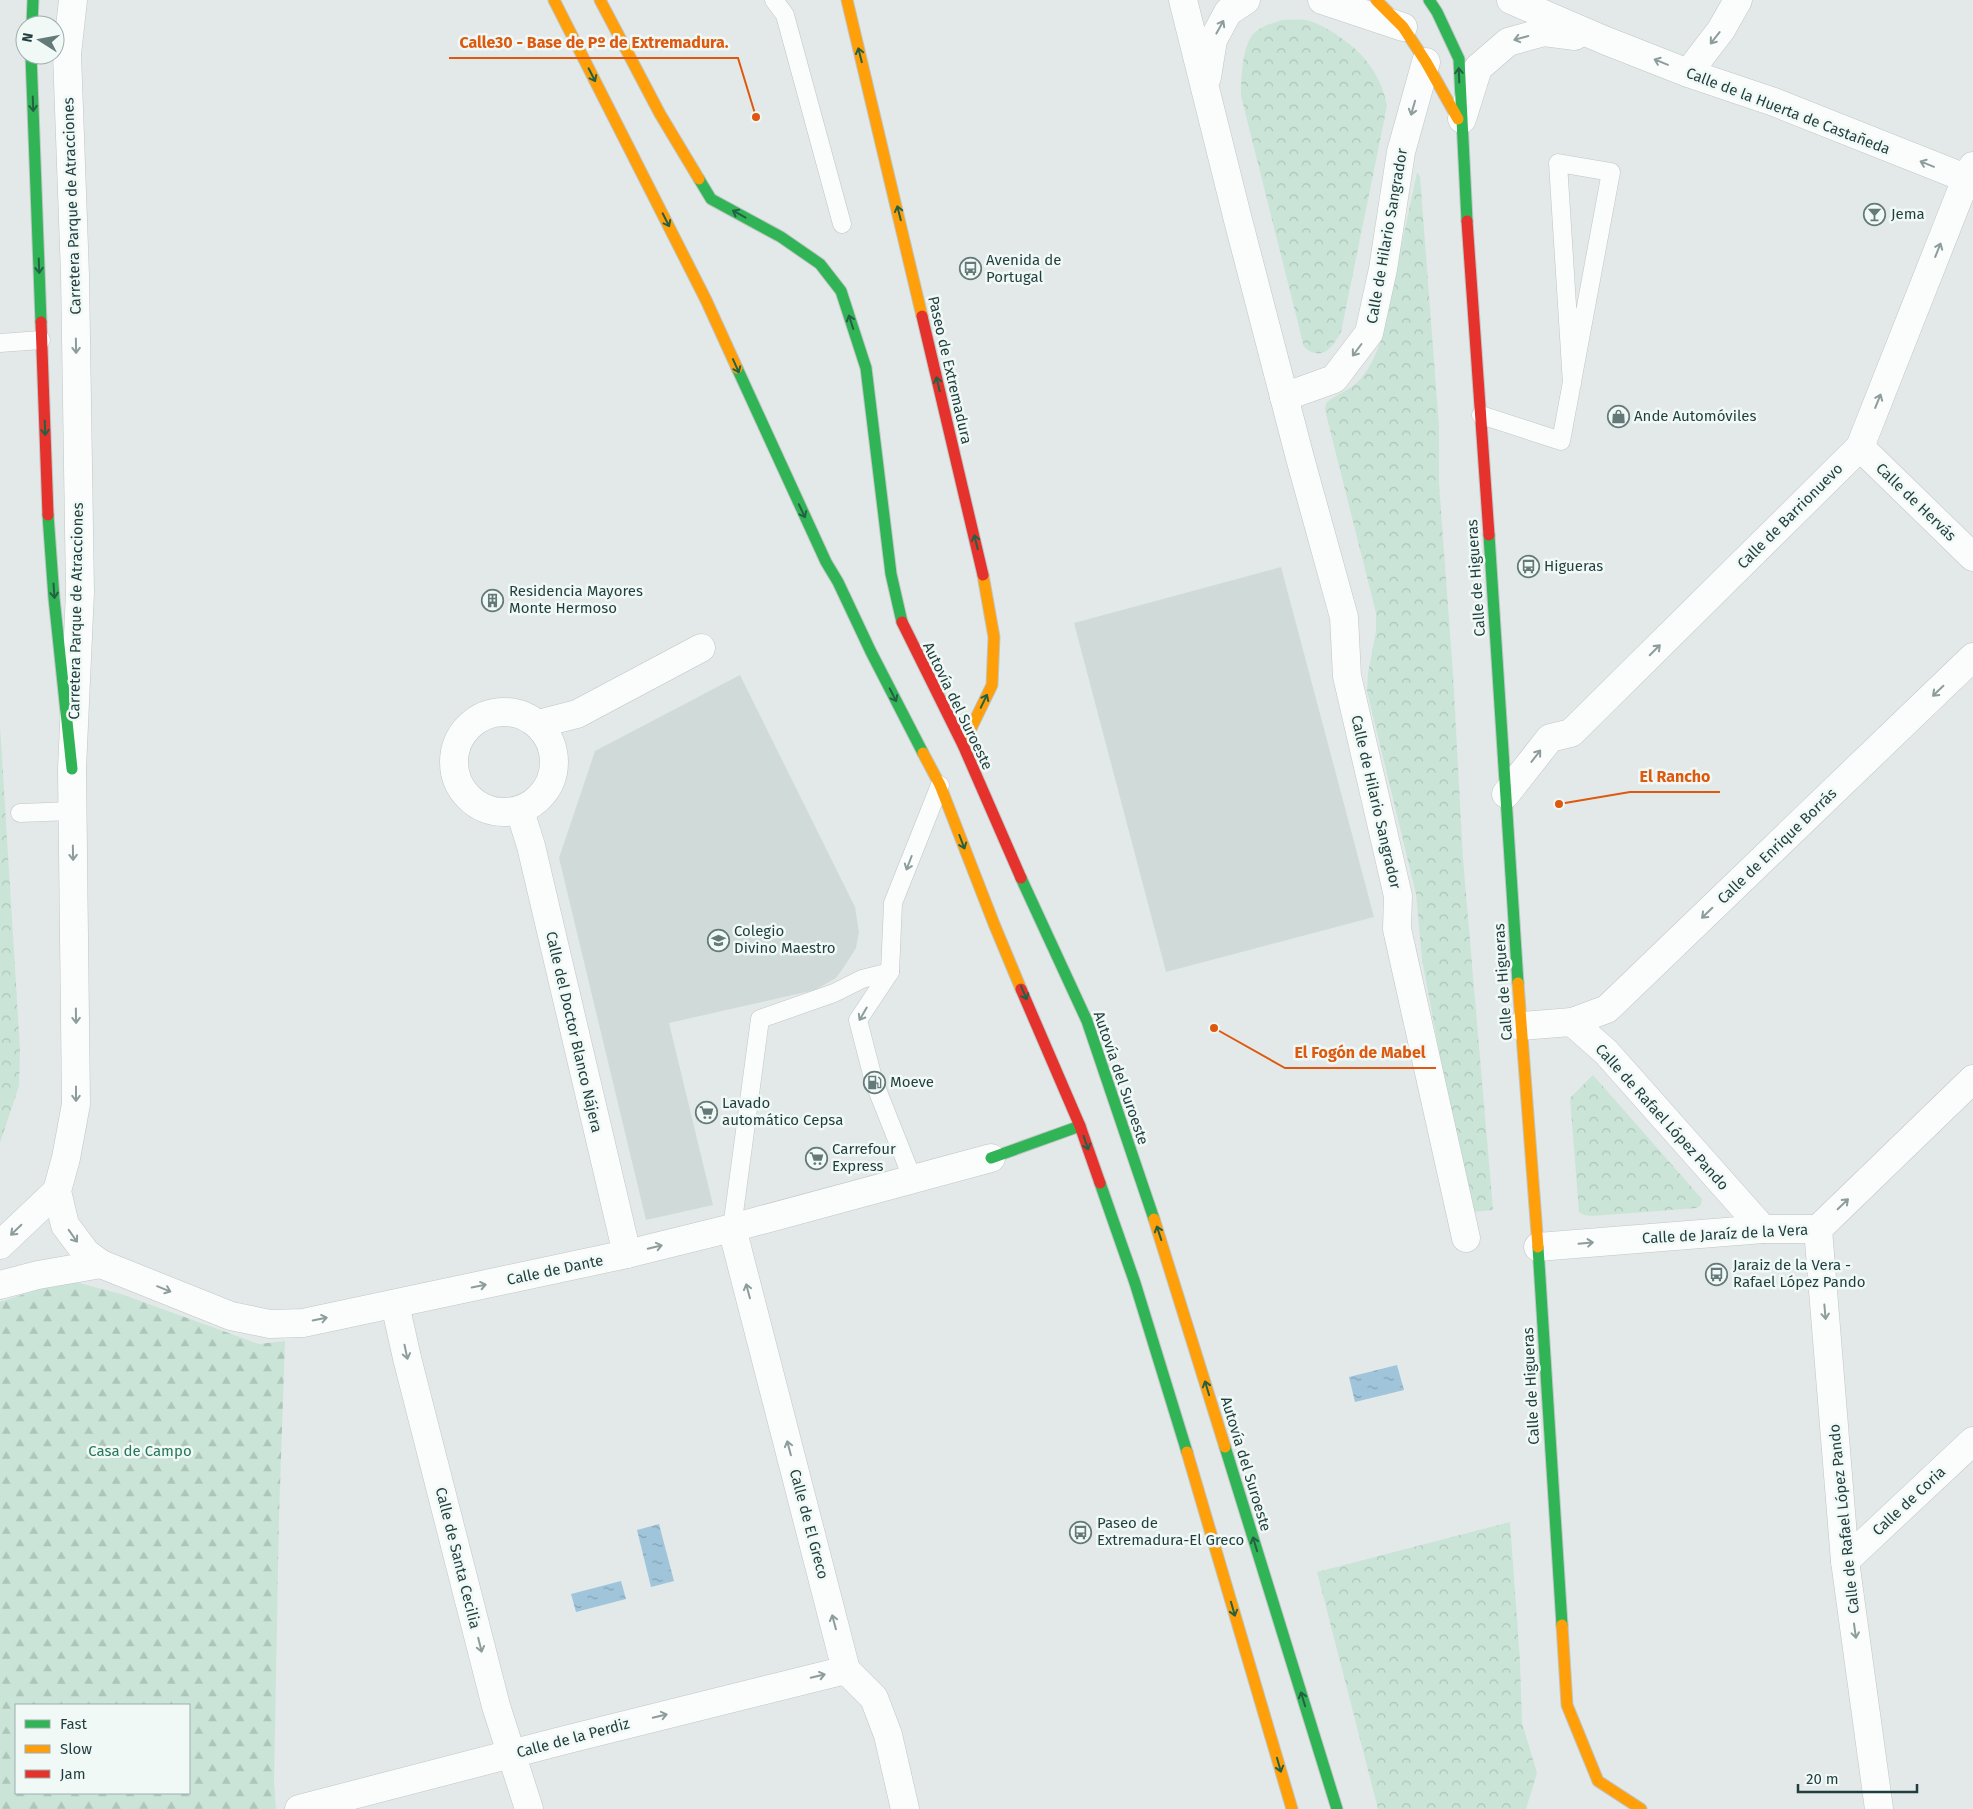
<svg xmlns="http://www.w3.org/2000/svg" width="1973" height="1809" font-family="'Fira Sans',sans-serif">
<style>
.built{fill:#d0dbd9}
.forest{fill:url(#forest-firs);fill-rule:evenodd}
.park{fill:url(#park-crowns)}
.water{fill:url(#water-ripples)}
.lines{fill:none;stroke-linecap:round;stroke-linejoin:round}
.lane-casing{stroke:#c0c6c5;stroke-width:19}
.street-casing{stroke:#c0c6c5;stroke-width:29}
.fast-casing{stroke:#bfc7c6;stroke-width:13}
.slow-casing{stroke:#bfc7c6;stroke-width:13}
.jam-casing{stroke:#bfc7c6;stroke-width:13}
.lane{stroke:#fbfcfc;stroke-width:18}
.street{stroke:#fbfcfc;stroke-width:28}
.fast{stroke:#30b455;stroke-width:11}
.slow{stroke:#ff9f0a;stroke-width:11}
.jam{stroke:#e5322d;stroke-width:11}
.oneway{stroke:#8d9d9c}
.oneway2{stroke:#246144}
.labels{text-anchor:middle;stroke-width:5;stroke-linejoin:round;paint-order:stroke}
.street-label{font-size:15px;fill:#1f3e3d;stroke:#f1f9f7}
.poi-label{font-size:15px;fill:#1f3e3d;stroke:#f1f9f7;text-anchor:start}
.park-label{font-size:15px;fill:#267859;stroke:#f1f9f7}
.leader{fill:none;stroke:#de580e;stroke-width:2}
.callout-dot{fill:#de580e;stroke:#f1f9f7;stroke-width:2}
.callout-label{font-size:16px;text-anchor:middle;font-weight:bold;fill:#de580e;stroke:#f1f9f7;stroke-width:5;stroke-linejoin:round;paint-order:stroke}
</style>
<defs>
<pattern id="forest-firs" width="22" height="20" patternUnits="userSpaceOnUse" patternTransform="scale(1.25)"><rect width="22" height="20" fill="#cbe4d8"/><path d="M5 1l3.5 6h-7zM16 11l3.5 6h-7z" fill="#aec5ba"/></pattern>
<pattern id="park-crowns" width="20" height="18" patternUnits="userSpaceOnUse" patternTransform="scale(1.25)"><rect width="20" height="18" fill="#cbe4d8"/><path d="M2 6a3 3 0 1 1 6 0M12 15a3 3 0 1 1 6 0" fill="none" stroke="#aec5ba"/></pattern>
<pattern id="water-ripples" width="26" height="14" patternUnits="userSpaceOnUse" patternTransform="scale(1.25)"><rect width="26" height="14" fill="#a0c5db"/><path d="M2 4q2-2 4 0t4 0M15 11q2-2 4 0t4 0" fill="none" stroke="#82a1b3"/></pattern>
</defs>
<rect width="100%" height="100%" fill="#e3e9e8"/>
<g class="built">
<path d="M1281,567L1374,917L1166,972L1074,623Z"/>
<path d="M740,675L855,907L859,932L856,948L844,967L836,978L815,990L669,1023L713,1205L646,1220L559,858L595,751Z"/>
</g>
<path class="forest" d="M68,1280L121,1294L259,1344L285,1341L279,1516L274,1782L276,1809H0V1302ZM16,1705H189V1793H16Z"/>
<g class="park">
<path d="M1283,20C1291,20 1299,19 1306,20C1316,22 1326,28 1334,33C1362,51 1381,73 1387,106L1341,332C1332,348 1322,362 1304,347L1241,96C1241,80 1242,51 1251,37C1258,27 1272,23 1283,20Z"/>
<path d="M1417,173L1420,176L1439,427V484L1453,674L1463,859L1493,1210L1473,1212L1443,1073L1422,959L1416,894L1367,691L1368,673L1376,631V613L1325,410L1326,403C1334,396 1344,392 1353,386C1368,374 1377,354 1382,335Z"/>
<path d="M0,725L20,1049L19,1086L0,1143Z"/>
<path d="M1593,1075L1702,1199L1701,1205L1697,1208L1592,1216L1584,1215L1579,1212L1570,1098Z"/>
<path d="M1510,1522L1520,1661L1522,1723L1537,1773L1526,1809H1378L1317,1572Z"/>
</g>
<g class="water">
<path d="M1397,1365L1404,1390L1355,1402L1349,1377Z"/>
<path d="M659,1524L674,1581L651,1587L637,1530Z"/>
<path d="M621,1581L626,1599L576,1612L571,1594Z"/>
</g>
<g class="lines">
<defs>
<g id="lane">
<path d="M774,0L785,15L842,224"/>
<path d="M0,343L41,340"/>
<path d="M1481,415L1561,441L1611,172L1558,163L1572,384"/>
<path d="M20,813L72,811"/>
<path d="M913,1180L874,1082L858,1020L890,972L893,903L940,785"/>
<path d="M732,1228L760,1019L834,993L862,979L890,972"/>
</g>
<g id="street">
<path d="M73,0L67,54L75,275L80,592L72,769L76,1104L66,1158L57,1191L65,1225L86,1253L101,1264L231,1316L270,1324L303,1323L627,1254L732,1228L991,1158"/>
<path d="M1183,0L1238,220L1300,458L1344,617L1347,676L1398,896L1397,929L1466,1238"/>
<path d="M1322,0L1403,27"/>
<path d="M1511,0L1604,40L1688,73L1774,102L1973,181"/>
<path d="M1688,73L1721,30L1738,0"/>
<path d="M1207,77L1213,40L1228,12L1246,0"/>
<path d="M1462,119L1478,68L1508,42L1544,32L1575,36"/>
<path d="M1284,397L1334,379L1369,333L1383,269L1401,152L1426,62"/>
<path d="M1860,447L1973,557"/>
<circle cx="504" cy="762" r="50"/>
<path d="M538,724L577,714L701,648"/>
<path d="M1506,794L1550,738L1571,733L1860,447L1966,179L1973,166"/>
<path d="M520,811L531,846L627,1254"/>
<path d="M1572,1022L1606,1052L1763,1229"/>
<path d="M1521,1026L1572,1022L1607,1009L1973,657"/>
<path d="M732,1228L846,1670L874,1698L888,1735L905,1809"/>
<path d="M1818,1229L1845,1561L1879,1809"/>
<path d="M0,1245L57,1191"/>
<path d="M1538,1247L1763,1229H1818L1973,1079"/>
<path d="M0,1285L38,1275L101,1264"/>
<path d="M395,1304L407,1358L496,1706L529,1809"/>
<path d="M1845,1561L1973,1441"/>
<path d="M299,1809L565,1740L846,1670"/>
</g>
<g id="fast">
<path d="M1429,0L1437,12L1459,59L1467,221"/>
<path d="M32,25L33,0"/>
<path d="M31,55L41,322"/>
<path d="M699,179L711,199L781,237L820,264L841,291L866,368L891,574L902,622"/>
<path d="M737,368L826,562L838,582L871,652L923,753"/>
<path d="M48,515L54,598L72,769"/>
<path d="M1489,535L1518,983"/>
<path d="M1021,878L1087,1021L1154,1219"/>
<path d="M991,1158L1080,1126"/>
<path d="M1100,1183L1135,1283L1187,1452"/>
<path d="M1538,1247L1562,1625"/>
<path d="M1225,1447L1337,1809"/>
</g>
<g id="slow">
<path d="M554,0L706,300L737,368"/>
<path d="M600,0L660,114L699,179"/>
<path d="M847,0L922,316"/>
<path d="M1376,0L1403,27L1426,62L1458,119"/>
<path d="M963,745L992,685L994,637L983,575"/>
<path d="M923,753L940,785L994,924L1021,989"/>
<path d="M1518,983L1538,1247"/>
<path d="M1154,1219L1225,1447"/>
<path d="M1187,1452L1292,1809"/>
<path d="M1562,1625L1567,1705L1598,1781L1641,1809"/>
</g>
<g id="jam">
<path d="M1467,221L1489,535"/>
<path d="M922,316L983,575"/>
<path d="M41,322L48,515"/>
<path d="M902,622L963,745L1021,878"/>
<path d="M1021,989L1080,1126L1100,1183"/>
</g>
</defs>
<use href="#lane" class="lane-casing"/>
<use href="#street" class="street-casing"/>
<use href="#fast" class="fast-casing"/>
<use href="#slow" class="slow-casing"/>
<use href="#jam" class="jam-casing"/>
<use href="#lane" class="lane"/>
<use href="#street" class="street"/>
<use href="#fast" class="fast"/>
<use href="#slow" class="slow"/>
<use href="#jam" class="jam"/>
</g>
<defs><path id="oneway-shaft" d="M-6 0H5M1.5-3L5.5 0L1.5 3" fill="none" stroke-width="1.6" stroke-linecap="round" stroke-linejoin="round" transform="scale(1.25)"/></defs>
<g class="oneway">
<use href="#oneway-shaft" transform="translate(1220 27) rotate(-61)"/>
<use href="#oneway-shaft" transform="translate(1521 38) rotate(165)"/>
<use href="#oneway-shaft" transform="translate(1715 38) rotate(128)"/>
<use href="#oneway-shaft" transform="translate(1661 62) rotate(-158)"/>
<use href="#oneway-shaft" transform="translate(1413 108) rotate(106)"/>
<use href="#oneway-shaft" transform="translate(1927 164) rotate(-158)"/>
<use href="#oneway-shaft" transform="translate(1938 250) rotate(-68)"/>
<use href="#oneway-shaft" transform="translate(76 346) rotate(89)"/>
<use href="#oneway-shaft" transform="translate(1357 350) rotate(127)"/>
<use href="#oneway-shaft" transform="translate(1878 401) rotate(-68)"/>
<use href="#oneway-shaft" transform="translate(1655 650) rotate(-45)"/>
<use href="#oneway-shaft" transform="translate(1938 691) rotate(136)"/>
<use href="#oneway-shaft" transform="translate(1536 756) rotate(-52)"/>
<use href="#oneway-shaft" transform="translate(73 853) rotate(89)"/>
<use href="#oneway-shaft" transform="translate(909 863) rotate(111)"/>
<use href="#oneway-shaft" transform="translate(1707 913) rotate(136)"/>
<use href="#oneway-shaft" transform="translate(863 1014) rotate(120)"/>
<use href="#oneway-shaft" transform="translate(76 1016) rotate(89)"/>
<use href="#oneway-shaft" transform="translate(76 1094) rotate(90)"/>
<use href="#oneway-shaft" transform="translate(1843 1204) rotate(-44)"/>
<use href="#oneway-shaft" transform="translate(16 1230) rotate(136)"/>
<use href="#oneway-shaft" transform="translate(73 1236) rotate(55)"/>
<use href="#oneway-shaft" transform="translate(1586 1243) rotate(-5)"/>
<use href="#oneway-shaft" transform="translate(655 1247) rotate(-14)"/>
<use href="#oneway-shaft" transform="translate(479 1286) rotate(-12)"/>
<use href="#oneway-shaft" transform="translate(164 1289) rotate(22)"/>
<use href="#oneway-shaft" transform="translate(748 1291) rotate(-105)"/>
<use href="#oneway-shaft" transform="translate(1825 1312) rotate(85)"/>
<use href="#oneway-shaft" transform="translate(320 1319) rotate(-11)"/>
<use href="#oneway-shaft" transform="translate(406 1352) rotate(78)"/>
<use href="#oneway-shaft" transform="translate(789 1448) rotate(-105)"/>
<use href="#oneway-shaft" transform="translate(834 1622) rotate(-105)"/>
<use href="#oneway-shaft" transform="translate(1855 1631) rotate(82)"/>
<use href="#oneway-shaft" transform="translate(480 1645) rotate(76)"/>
<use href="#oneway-shaft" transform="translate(818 1676) rotate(-13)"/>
<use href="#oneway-shaft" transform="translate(660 1716) rotate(-14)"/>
</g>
<g class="oneway2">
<use href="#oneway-shaft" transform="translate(860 55) rotate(-104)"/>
<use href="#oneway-shaft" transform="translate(592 75) rotate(63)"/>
<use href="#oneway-shaft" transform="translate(1459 75) rotate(-92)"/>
<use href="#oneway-shaft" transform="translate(33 104) rotate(88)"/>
<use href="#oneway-shaft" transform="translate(899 213) rotate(-104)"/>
<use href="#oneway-shaft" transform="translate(739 214) rotate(-151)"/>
<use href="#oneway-shaft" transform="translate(666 220) rotate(63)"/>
<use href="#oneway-shaft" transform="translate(39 266) rotate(88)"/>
<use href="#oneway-shaft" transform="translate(851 322) rotate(-108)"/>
<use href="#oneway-shaft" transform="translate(736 366) rotate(66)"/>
<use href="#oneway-shaft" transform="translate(938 384) rotate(-104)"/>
<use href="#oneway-shaft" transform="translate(45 428) rotate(88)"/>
<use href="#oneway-shaft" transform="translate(802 511) rotate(65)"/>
<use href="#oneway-shaft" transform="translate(976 542) rotate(-104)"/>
<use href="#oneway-shaft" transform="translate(54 591) rotate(86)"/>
<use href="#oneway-shaft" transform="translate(893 695) rotate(63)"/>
<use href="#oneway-shaft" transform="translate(984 701) rotate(-64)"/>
<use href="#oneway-shaft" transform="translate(962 842) rotate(69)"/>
<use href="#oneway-shaft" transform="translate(1024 993) rotate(67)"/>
<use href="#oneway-shaft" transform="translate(1086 1143) rotate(71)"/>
<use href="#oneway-shaft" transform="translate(1159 1233) rotate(-108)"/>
<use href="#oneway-shaft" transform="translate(1207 1388) rotate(-107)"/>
<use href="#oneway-shaft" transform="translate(1255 1544) rotate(-107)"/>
<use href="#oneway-shaft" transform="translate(1233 1609) rotate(74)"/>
<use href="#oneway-shaft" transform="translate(1303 1699) rotate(-107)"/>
<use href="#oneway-shaft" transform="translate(1279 1765) rotate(74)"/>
</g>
<defs>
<symbol id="bar-ring" viewBox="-11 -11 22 22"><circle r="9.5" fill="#f1f9f7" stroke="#647a79" stroke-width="1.5"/><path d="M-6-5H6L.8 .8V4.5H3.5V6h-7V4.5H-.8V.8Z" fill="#647a79"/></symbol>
<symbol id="bus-ring" viewBox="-11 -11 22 22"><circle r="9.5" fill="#f1f9f7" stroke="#647a79" stroke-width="1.5"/><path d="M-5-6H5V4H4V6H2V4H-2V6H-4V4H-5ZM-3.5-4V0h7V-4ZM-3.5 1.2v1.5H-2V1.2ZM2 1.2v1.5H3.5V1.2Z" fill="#647a79"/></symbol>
<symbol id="shop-ring" viewBox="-11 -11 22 22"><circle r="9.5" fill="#f1f9f7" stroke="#647a79" stroke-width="1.5"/><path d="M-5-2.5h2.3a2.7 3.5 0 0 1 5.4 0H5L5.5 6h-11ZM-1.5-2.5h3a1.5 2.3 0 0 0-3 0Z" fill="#647a79"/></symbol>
<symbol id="building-ring" viewBox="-11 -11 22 22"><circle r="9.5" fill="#f1f9f7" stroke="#647a79" stroke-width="1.5"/><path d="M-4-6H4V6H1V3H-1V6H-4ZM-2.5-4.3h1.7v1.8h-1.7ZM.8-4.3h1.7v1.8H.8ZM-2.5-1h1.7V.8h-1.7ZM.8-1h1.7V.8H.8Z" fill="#647a79"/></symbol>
<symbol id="school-ring" viewBox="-11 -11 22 22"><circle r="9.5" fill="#f1f9f7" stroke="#647a79" stroke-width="1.5"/><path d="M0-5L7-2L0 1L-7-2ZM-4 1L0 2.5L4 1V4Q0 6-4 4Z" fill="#647a79"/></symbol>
<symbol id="fuel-ring" viewBox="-11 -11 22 22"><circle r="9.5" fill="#f1f9f7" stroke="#647a79" stroke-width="1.5"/><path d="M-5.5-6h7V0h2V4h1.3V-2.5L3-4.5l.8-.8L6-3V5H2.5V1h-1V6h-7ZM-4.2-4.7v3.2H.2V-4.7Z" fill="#647a79"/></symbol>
<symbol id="supermarket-ring" viewBox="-11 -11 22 22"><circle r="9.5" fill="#f1f9f7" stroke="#647a79" stroke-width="1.5"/><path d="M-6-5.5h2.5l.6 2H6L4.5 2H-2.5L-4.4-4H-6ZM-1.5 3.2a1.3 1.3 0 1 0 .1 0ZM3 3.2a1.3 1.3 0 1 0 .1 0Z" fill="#647a79"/></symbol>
</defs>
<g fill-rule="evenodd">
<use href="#bar-ring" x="1862" y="202" width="25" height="25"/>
<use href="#bus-ring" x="958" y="256" width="25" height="25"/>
<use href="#shop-ring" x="1606" y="404" width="25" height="25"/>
<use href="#bus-ring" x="1516" y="554" width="25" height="25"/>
<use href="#building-ring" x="480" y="588" width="25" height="25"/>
<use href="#school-ring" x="706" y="928" width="25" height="25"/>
<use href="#fuel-ring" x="862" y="1070" width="25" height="25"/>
<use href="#supermarket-ring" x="694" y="1100" width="25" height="25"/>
<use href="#supermarket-ring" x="804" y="1146" width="25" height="25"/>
<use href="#bus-ring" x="1704" y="1262" width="25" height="25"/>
<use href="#bus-ring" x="1068" y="1520" width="25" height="25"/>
</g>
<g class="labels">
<g class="street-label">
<text transform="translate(1788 111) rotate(21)" y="5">Calle de la Huerta de Castañeda</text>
<text transform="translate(72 206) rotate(-92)" y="5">Carretera Parque de Atracciones</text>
<text transform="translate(1387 236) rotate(-80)" y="5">Calle de Hilario Sangrador</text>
<text transform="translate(950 370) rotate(77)" y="5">Paseo de Extremadura</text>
<text transform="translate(1916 502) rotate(44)" y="5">Calle de Hervás</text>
<text transform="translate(1790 516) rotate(-45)" y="5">Calle de Barrionuevo</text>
<text transform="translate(1476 578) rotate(-94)" y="5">Calle de Higueras</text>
<text transform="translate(76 611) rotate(-89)" y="5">Carretera Parque de Atracciones</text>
<text transform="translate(958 706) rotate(64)" y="5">Autovía del Suroeste</text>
<text transform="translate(1376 802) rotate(77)" y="5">Calle de Hilario Sangrador</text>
<text transform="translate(1777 846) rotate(-44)" y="5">Calle de Enrique Borrás</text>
<text transform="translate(1503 982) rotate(-94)" y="5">Calle de Higueras</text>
<text transform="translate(574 1032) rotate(77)" y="5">Calle del Doctor Blanco Nájera</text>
<text transform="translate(1121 1078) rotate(71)" y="5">Autovía del Suroeste</text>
<text transform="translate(1662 1117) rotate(48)" y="5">Calle de Rafael López Pando</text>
<text transform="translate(1725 1234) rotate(-3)" y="5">Calle de Jaraíz de la Vera</text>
<text transform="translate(555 1270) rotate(-12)" y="5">Calle de Dante</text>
<text transform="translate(1531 1386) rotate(-93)" y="5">Calle de Higueras</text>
<text transform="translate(1246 1464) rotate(73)" y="5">Autovía del Suroeste</text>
<text transform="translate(1909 1501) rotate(-43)" y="5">Calle de Coria</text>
<text transform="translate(1844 1519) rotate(-96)" y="5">Calle de Rafael López Pando</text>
<text transform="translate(809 1524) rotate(75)" y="5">Calle de El Greco</text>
<text transform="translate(458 1558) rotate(76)" y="5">Calle de Santa Cecilia</text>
<text transform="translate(573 1738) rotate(-15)" y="5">Calle de la Perdiz</text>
</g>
<g class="poi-label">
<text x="1891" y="219">Jema</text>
<text x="986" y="265">Avenida de<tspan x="986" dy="17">Portugal</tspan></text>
<text x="1634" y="421">Ande Automóviles</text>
<text x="1544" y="571">Higueras</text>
<text x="509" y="596">Residencia Mayores<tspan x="509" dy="17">Monte Hermoso</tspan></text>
<text x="734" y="936">Colegio<tspan x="734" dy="17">Divino Maestro</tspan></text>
<text x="890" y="1087">Moeve</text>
<text x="722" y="1108">Lavado<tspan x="722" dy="17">automático Cepsa</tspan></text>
<text x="832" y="1154">Carrefour<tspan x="832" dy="17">Express</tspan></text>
<text x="1733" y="1270">Jaraiz de la Vera -<tspan x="1733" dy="17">Rafael López Pando</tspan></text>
<text x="1097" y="1528">Paseo de<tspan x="1097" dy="17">Extremadura-El Greco</tspan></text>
</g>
<g class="park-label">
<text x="140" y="1456">Casa de Campo</text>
</g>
</g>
<path class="leader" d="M756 117L738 58H449M1559 804L1630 792H1720M1214 1028L1285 1068H1436"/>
<g class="callout-dot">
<circle cx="756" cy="117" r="5"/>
<circle cx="1559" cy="804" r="5"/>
<circle cx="1214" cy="1028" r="5"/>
</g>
<g class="callout-label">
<text x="594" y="48">Calle30 - Base de Pº de Extremadura.</text>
<text x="1675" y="782">El Rancho</text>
<text x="1360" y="1058">El Fogón de Mabel</text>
</g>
<rect x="15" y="1704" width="175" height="90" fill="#f1f9f7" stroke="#9daead"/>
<rect x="25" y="1720" width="25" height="8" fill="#30b455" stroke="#9daead"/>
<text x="60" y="1729" font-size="15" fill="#1f3e3d">Fast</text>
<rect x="25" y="1745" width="25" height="8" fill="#ff9f0a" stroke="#9daead"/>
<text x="60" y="1754" font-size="15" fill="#1f3e3d">Slow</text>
<rect x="25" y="1770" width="25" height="8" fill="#e5322d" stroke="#9daead"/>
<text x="60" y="1779" font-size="15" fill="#1f3e3d">Jam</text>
<g transform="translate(40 40) rotate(281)"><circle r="24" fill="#f1f9f7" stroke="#9daead"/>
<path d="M0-4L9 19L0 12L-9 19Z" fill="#647a79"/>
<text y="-8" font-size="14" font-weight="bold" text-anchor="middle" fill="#1f3e3d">N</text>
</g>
<path d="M1798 1784v8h119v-8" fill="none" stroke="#1f3e3d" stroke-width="2.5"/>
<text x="1806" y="1784" font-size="15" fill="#1f3e3d" stroke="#f1f9f7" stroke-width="4" paint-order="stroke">20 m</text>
</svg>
